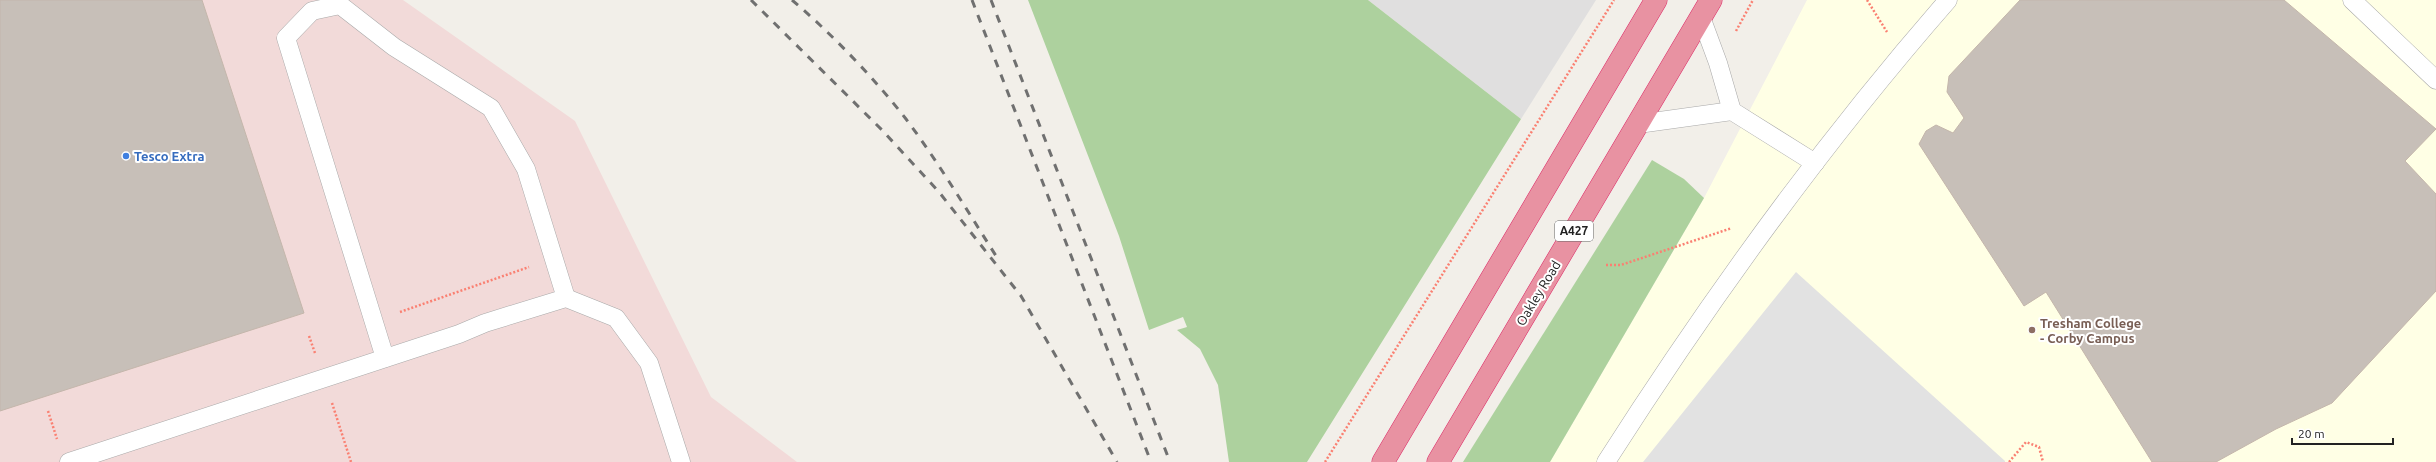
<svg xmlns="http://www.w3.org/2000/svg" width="2436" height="462" font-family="Ubuntu,sans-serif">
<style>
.residential{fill:#e0dfdf}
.commercial{fill:#f2dad9}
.education{fill:#ffffe5}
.forest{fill:#add19e}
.parking{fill:#e2e2e2}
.building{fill:#c7bfb8;stroke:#c4b6ab}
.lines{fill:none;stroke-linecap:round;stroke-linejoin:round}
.lane-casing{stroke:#a9a9a9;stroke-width:19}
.highway-casing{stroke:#dc2a67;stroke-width:23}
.path{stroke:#fa8072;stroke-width:2.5;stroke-dasharray:2 2;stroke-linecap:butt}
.lane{stroke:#fff;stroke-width:18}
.highway{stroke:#e892a2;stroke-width:22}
.rail{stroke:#707070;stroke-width:3;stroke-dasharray:8 8;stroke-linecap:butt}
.shop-dot{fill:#3f7fe0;stroke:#fff;stroke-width:1.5}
.education-dot{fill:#8d6e63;stroke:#fff;stroke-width:1.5}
.labels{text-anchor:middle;stroke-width:4;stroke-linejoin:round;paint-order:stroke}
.shield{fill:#fff;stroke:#646464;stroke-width:1}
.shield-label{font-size:12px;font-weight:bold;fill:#222}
.shop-label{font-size:13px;font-weight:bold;fill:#366cbe;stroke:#fff;text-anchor:start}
.street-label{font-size:13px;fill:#222;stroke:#fff}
.education-label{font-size:13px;font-weight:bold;fill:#785e54;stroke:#fff;text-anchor:start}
</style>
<rect width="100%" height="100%" fill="#f2efe9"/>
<path class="residential" d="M1368,0H1596L1521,119Z"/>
<path class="commercial" d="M0,0H403L575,121L711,397L797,462H0Z"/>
<path class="education" d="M1807,0H2436V462H1550L1704,198Z"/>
<g class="forest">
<path d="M1028,0H1368L1521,119L1307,462H1229L1218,385L1200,349L1177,330L1187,327L1183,317L1149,330L1119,236Z"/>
<path d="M1652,160L1684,179L1704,198L1550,462H1463Z"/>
</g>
<path class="parking" d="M1796,272L2005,461V462H1643Z"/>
<g class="building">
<path d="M0,0H202L304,313L0,411Z"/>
<path d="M2020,0H2284L2436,129L2405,161L2436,194V291L2332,403L2276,429L2216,462H2152L2046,292L2024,306L1919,144L1926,131L1936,125L1953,133L1964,118L1947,92L1949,76Z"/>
</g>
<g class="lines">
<defs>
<g id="lane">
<path d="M2352,0L2436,80"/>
<path d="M1701,17L1718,63L1732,111"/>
<path d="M1638,124L1732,111L1815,163"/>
<path d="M385,358L286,38L312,11L340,5L394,47L491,108L526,169L566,298"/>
<path d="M69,462L459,334L485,323L566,298L616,318L649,363L681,462"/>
<path d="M1606,462C1709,301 1822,144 1948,0"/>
</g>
<g id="highway">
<path d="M1383,462L1656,0"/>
<path d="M1438,462L1711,0"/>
</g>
</defs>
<use href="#lane" class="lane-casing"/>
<use href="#highway" class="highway-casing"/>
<g class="path">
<path d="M1867,0L1887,32"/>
<path d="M1736,31L1753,0"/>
<path d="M1606,265H1621L1732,228"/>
<path d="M400,312L529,267"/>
<path d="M309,336L315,353"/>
<path d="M332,403L351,462"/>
<path d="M48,411L57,439"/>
<path d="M1325,462L1614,0"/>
<path d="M2009,462L2026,442L2039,447L2043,462"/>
</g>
<use href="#lane" class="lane"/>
<use href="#highway" class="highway"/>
<g class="rail">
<path d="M751,0L882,130L939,192L1021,296L1117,462"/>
<path d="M792,0C831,33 875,79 906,119C939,163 968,212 998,259"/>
<path d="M972,0L1151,462"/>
<path d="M991,0L1170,462"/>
</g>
</g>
<circle class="shop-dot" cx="126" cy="156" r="4"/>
<circle class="education-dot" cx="2032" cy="330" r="4"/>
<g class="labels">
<rect class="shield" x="1555" y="221" width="38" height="20" rx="3"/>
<g class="shield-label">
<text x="1574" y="235">A427</text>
</g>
<g class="shop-label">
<text x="134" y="161">Tesco Extra</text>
</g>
<g class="street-label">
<text transform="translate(1538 293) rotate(-59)" y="5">Oakley Road</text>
</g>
<g class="education-label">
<text x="2040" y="328">Tresham College<tspan x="2040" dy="15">- Corby Campus</tspan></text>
</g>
</g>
<path d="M2292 438v6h101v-6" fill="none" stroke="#222222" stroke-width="2"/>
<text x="2298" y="438" font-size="12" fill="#222222" stroke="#ffffff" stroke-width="3" paint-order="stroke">20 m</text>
</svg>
